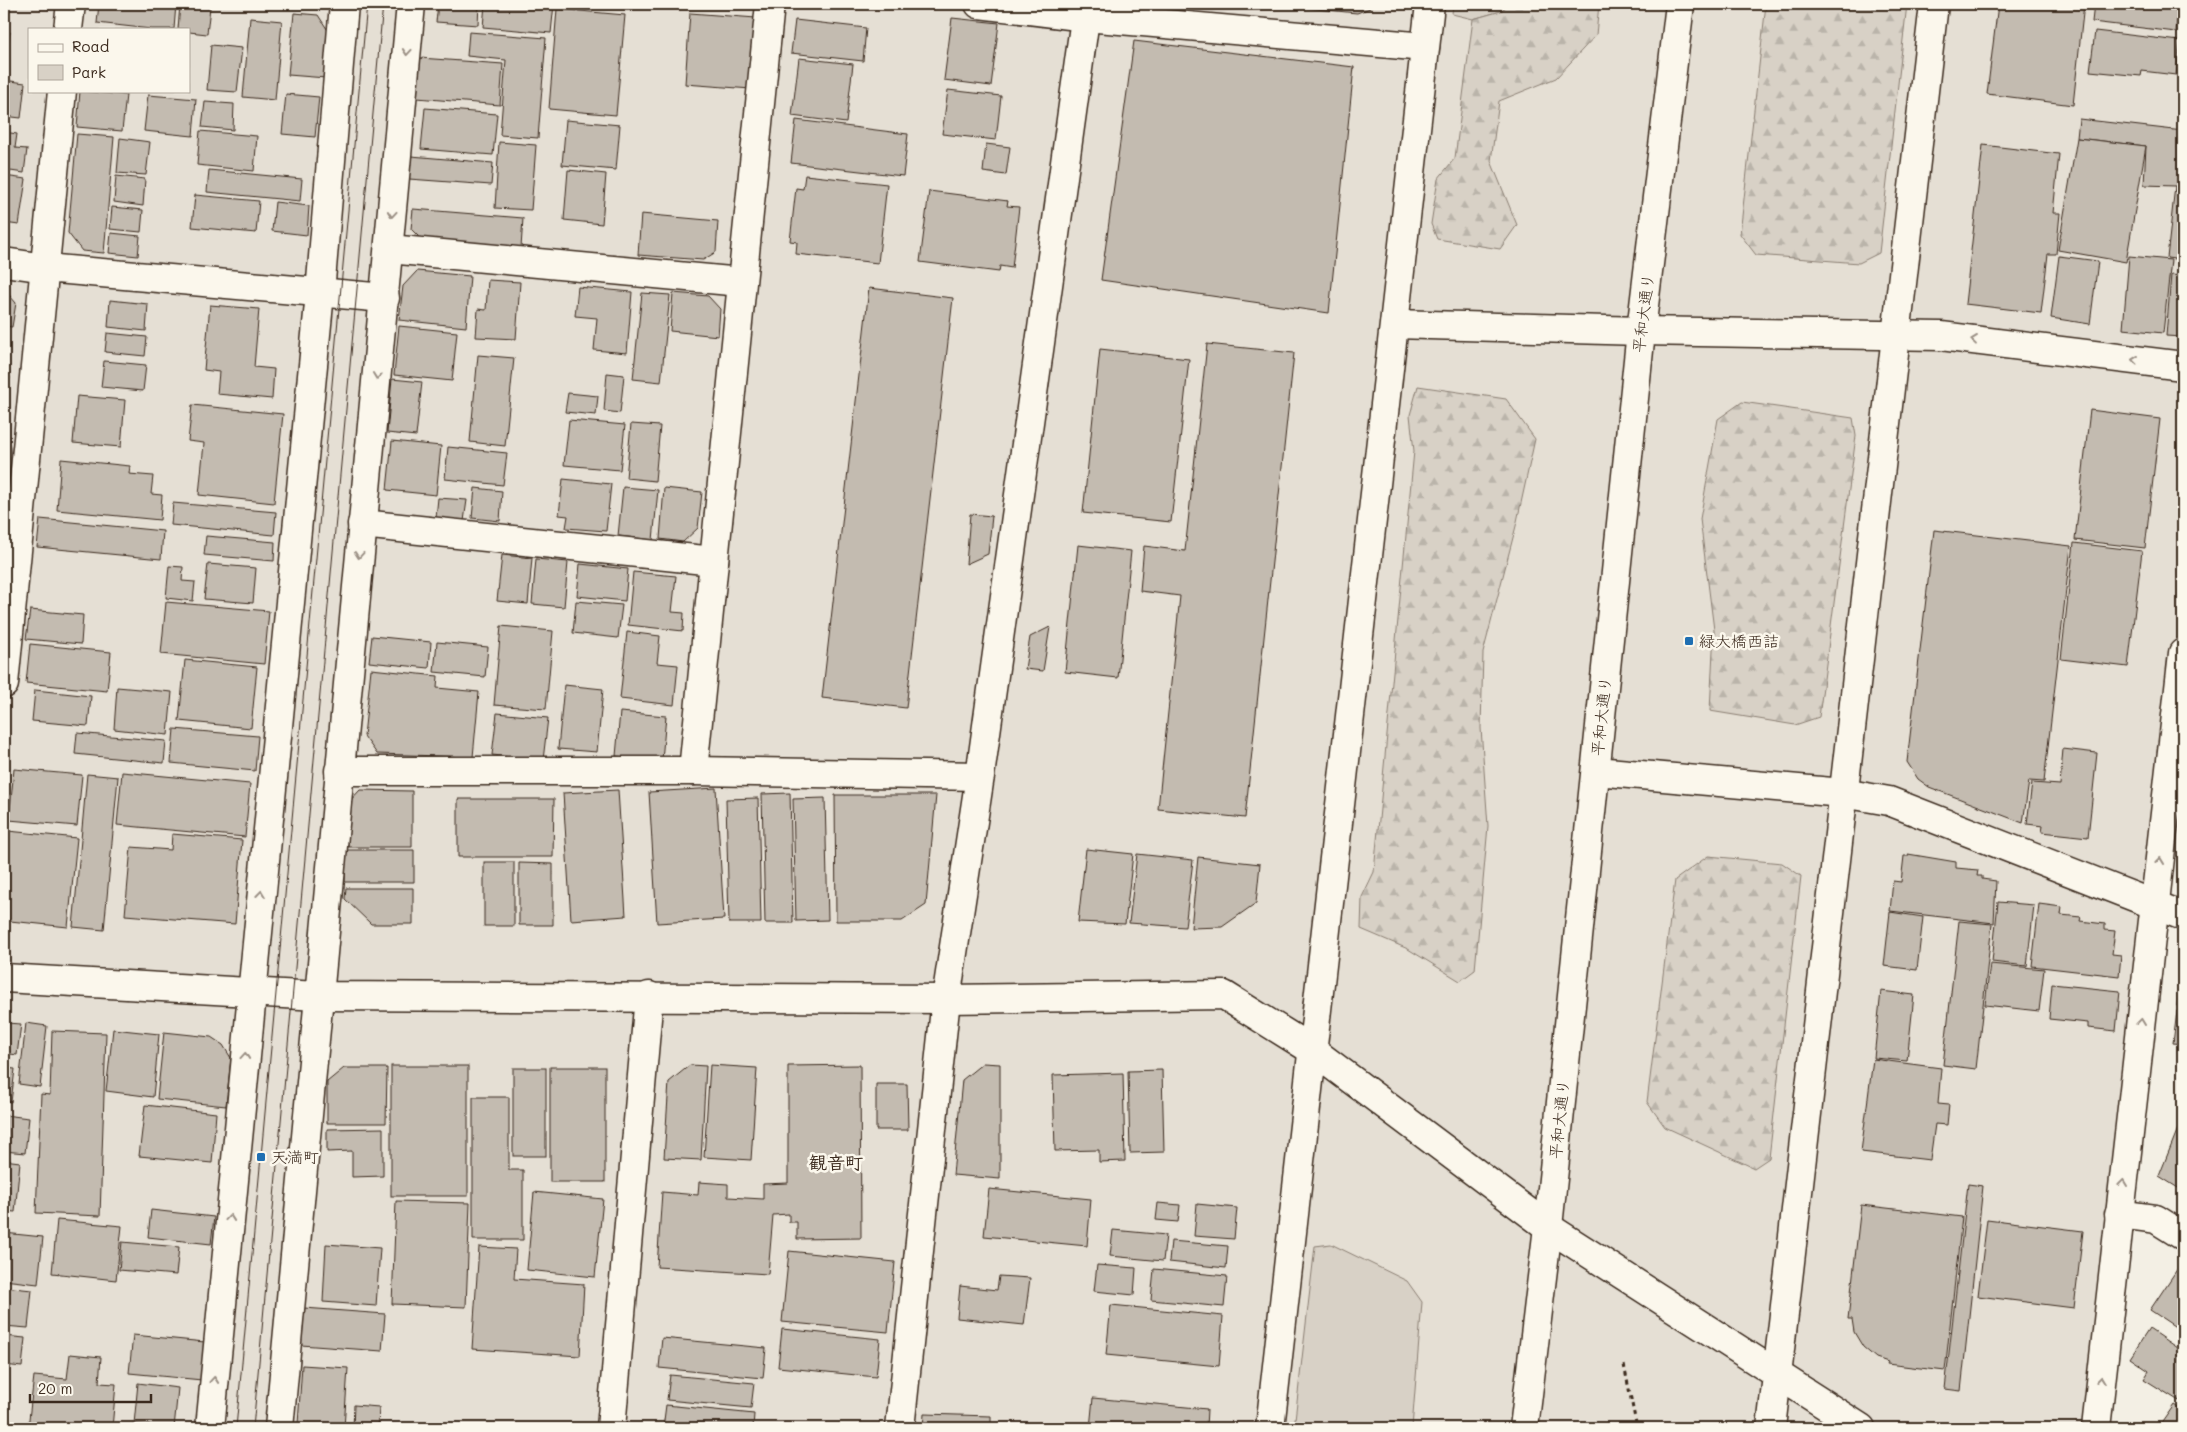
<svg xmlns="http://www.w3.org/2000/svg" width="2187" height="1432" font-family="Mali,'Klee One',sans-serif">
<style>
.built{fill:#e5dfd4;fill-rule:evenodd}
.green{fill:#d8d1c6;stroke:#8a7e72}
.forest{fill:url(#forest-firs);stroke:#8a7e72}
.building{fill:#c3bbb0;stroke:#3b2a1e}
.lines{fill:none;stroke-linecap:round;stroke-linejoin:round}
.minor-casing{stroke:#3b2a1e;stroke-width:31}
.path{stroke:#3b2a1e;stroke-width:3;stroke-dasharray:4 4;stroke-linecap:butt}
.minor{stroke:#fbf7ec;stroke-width:28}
.tram{stroke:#3b2a1e;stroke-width:1}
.oneway{stroke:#9b9085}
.poi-dot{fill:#1f6fb2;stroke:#fbf7ec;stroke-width:2}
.labels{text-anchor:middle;stroke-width:5;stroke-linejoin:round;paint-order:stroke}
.street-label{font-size:16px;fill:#3b2a1e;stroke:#fbf7ec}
.poi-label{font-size:16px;fill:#3b2a1e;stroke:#fbf7ec;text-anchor:start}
.neighbourhood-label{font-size:18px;font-weight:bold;fill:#3b2a1e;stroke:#fbf7ec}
</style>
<defs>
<pattern id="forest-firs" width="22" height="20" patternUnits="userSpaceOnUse" patternTransform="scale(1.25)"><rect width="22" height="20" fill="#d8d1c6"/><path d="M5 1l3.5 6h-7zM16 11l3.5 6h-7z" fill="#bab4aa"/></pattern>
</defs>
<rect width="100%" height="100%" fill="#f3efe4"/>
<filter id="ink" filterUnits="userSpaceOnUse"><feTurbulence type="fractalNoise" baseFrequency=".02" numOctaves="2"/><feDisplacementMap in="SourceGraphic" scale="10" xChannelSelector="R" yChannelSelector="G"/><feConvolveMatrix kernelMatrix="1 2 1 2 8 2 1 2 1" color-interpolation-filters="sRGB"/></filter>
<g filter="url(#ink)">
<path class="built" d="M4,4H2183V635L2093,1428H4ZM29,29H189V91H29Z"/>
<g class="green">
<path d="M1453,4H1509L1501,11L1473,19L1452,14Z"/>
<path d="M1331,1244L1407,1281L1422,1302L1412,1428H1294L1315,1246Z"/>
</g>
<g class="forest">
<path d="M1509,4H1599L1596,35L1556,78L1499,101L1491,161L1517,225L1500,249L1437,239L1431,224L1438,179L1455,158L1473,19L1501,11Z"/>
<path d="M1766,4H1907L1879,253L1859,263L1756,255L1740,234Z"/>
<path d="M1418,386L1506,399L1535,439L1516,526L1483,653L1481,728L1488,826L1475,970L1460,981L1408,949L1361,929L1362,897L1374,872L1414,451L1410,415Z"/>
<path d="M1742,402L1853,418L1856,436L1819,717L1795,725L1710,711L1714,630L1700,519L1718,419Z"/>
<path d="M1708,856L1782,863L1801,876L1769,1158L1754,1168L1665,1127L1647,1102L1675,880Z"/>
</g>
<g class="building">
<path d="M4,4H9L7,22L4,21Z"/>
<path d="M99,4H176L174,29H151L97,23Z"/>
<path d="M180,4L210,7L207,34L189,32V29H178Z"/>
<path d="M438,4H479L478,25L436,22Z"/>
<path d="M485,4H554L551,33L483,27Z"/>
<path d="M1285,4H1371L1370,8L1357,13L1285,6Z"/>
<path d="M1998,4H2084L2073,105L1987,94Z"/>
<path d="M2094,4H2179L2176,32L2092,22Z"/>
<path d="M557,9L625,15L616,115L549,109Z"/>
<path d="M294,13L318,15L329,32L326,78L288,75Z"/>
<path d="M690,13L756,18L751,89L685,84Z"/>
<path d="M250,18L282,21L275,100L243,97Z"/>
<path d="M952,18L999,23L991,86L944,80Z"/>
<path d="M795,20L866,28L863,61L791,53Z"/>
<path d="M4,31L10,32L4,67Z"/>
<path d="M2095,31L2180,41L2176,75L2142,71L2141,76L2090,71Z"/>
<path d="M469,32L546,38L538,138L500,135L506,60L467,56Z"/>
<path d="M1134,41L1354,67L1329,313L1101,280Z"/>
<path d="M211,45L242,48L237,92L207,90Z"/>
<path d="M420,58L503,64L500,105L417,98Z"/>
<path d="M799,58L853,64L846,123L792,116Z"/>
<path d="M4,80L25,83L21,118L4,116Z"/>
<path d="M948,90L1001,96L996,140L942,134Z"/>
<path d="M80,91L126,95L122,131L77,127Z"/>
<path d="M286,94L319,97L315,137L282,134Z"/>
<path d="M148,95L196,99L193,136L144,131Z"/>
<path d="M205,102L234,104L233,130L202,127Z"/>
<path d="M425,108L497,114L493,155L421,149Z"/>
<path d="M2079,119L2183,131V260L2167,258L2175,186L2144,185L2146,146L2077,138Z"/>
<path d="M566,120L620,125L616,170L562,165Z"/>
<path d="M796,120L908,134L903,176L791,163Z"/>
<path d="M200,131L257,136L254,171L197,165Z"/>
<path d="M4,132L17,134L15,148L27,149L24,173L4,170Z"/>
<path d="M77,134L114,137L104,253L82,251L68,233Z"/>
<path d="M120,138L150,142L146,175L117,173Z"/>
<path d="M2077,138L2146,146L2126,262L2058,250Z"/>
<path d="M499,142L536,145L531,210L495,208Z"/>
<path d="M986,144L1010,147L1006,175L983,172Z"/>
<path d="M1983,145L2059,154L2053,213H2060L2056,254H2048L2041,313L1965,304Z"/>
<path d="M411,156L493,163L491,185L409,179Z"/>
<path d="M209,170L302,179L300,201L207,192Z"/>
<path d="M568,170L606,174L602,224L564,220Z"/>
<path d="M805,175L887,184L878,263L796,254L797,242L790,241L796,188L803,189Z"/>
<path d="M4,176L26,179L19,225L4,223Z"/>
<path d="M116,176L145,179L143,206L114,202Z"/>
<path d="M929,191L1008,201L1007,206L1019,207L1012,268L1000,266L999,272L920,262Z"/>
<path d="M195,195L259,201L256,233L192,227Z"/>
<path d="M275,202L309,206L307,235L272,231Z"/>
<path d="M112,207L143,210L141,232L110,229Z"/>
<path d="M413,209L523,218L521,248L422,240L411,229Z"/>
<path d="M641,214L718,221L716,252L703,260L638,255Z"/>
<path d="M111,233L140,236L138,256L109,253Z"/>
<path d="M2059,256L2098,261L2090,324L2051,318Z"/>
<path d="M2129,256L2171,260L2163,333L2123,329Z"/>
<path d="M417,271L470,276L466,327L399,320L403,286Z"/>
<path d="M2171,275L2183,276L2182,337L2166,336Z"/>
<path d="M488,280L520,282L516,339L476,337L478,309L486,310Z"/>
<path d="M578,287L632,292L627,353L594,350L597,318L575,316Z"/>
<path d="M869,288L953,298L906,708L822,698Z"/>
<path d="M4,289L16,303L12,327L4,326Z"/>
<path d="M642,293L670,295L661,382L633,379Z"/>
<path d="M673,293L708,296L720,309L718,336L670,331Z"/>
<path d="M110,300L148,304L146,331L108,327Z"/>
<path d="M210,305L259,309L254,367L274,369L272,399L217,394L219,372L204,370Z"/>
<path d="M399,326L457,332L452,381L394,375Z"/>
<path d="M107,333L147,337L145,356L105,352Z"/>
<path d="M1207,344L1294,353L1245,818L1158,809L1180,596L1140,591L1144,546L1185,551Z"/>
<path d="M1100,349L1189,359L1171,522L1083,513Z"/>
<path d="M478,355L514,358L505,446L470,442Z"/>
<path d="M104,361L146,365L143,391L101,387Z"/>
<path d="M607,373L624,375L620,413L604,411Z"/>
<path d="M4,376L10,377L5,411H4Z"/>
<path d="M392,379L422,382L416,436L387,433Z"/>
<path d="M568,393L598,396L596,415L565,412Z"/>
<path d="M77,396L125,400L121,447L73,443Z"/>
<path d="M192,405L283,414L274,503L199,495L204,443L188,441Z"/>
<path d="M2090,410L2160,419L2145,548L2075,540Z"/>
<path d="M569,420L625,425L620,470L564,465Z"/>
<path d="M631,424L660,426L655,481L626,478Z"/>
<path d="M392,441L441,446L436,495L387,490Z"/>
<path d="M448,447L507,453L503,485L445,479Z"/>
<path d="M61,459L130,466L129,474L153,476L151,494L162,495L160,520L57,510Z"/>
<path d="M563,479L611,484L606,531L566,528L568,516L559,515Z"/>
<path d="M623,487L658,490L653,540L618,536Z"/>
<path d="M475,488L502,491L500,521L472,518Z"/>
<path d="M664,488L702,492L698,528L683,542L660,539Z"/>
<path d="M438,498L467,500L464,521L436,518Z"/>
<path d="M173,503L276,512L274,535L171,525Z"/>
<path d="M970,514L992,516L988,554L966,564Z"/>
<path d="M40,519L163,531L161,559L37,547Z"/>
<path d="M1934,530L2071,546L2044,782L2029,781L2023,823L1929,787L1918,779L1907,762Z"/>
<path d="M206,536L275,542L274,561L204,555Z"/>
<path d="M2074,543L2142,551L2128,667L2061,659Z"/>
<path d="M1078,545L1131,551L1118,678L1065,672Z"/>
<path d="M502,555L532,558L528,604L497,601Z"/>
<path d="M536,559L568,562L564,607L532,604Z"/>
<path d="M208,564L256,568L253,603L204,599Z"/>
<path d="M580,564L628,569L625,601L577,596Z"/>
<path d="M169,566L183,567L182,581L195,582L193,601L166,598Z"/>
<path d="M633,572L676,576L672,612L684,613L683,631L628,625Z"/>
<path d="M576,601L622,605L618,638L573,633Z"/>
<path d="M166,602L269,611L264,664L161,654Z"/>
<path d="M30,610L83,615L81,644L26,639Z"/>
<path d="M501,626L553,631L546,709L494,705Z"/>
<path d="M1050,627L1043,671L1025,669L1030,637Z"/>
<path d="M627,632L660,636L657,663L678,665L674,705L620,699Z"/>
<path d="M372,636L431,642L429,668L369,662Z"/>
<path d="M437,642L488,647L485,677L434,672Z"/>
<path d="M30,644L111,652L107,691L26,683Z"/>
<path d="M185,660L257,667L251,728L179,721Z"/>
<path d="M371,669L438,676L437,688L479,692L473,757L377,754L364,736Z"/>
<path d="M564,685L603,689L597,752L558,749Z"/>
<path d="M117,687L172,692L168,735L114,729Z"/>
<path d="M35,690L91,696L88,726L32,721Z"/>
<path d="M620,712L666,716L662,760L616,756Z"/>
<path d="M497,713L548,718L543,760L492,755Z"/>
<path d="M174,729L258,736L255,771L171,763Z"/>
<path d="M77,733L166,741L164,763L75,754Z"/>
<path d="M2063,749L2097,753L2088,837L2042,832L2043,826L2027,824L2032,783L2060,785Z"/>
<path d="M14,769L82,775L77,826L9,820Z"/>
<path d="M122,772L250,784L245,837L117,825Z"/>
<path d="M87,774L118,777L104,930L73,927Z"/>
<path d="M716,788L724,919L657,923L649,792Z"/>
<path d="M360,790L412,791V847H348L347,804Z"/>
<path d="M618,790L626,916L571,920L563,793Z"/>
<path d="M790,793L793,923H765L762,794Z"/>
<path d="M835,795H936L926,905L902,921H836Z"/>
<path d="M758,798L761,923H729L726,799Z"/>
<path d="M825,798L828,920L796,921L793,799Z"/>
<path d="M458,799H554L553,857H458Z"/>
<path d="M8,831L77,838L68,927L10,921L4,913V876Z"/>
<path d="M172,834L242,840L235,924L125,915L131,847L171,850Z"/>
<path d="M1086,849L1133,854L1125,924L1078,922Z"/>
<path d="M346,850H414V882H345Z"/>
<path d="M1137,854L1193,860L1185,927L1129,923Z"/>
<path d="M1908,854L1956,862V868L1978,870L1977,876H1982V879L1996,881L1994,923L1890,911L1893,881L1901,882L1904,856H1909Z"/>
<path d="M1198,857L1260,864L1256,903L1222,927L1191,928Z"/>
<rect x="484" y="862" width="30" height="64"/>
<path d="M519,863L553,864V925H519Z"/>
<path d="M346,888H413V924H371L345,899Z"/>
<path d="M1998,902L2034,905L2027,966L1992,962Z"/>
<path d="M2039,904L2062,907L2061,915L2081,917L2080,921L2105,924V930L2115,931L2112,954L2121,955L2119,976L2032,966Z"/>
<path d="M1890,912L1923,917L1917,970L1884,966Z"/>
<path d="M1959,921L1992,924L1976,1069L1943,1065Z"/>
<path d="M1990,964L2044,969L2039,1011L1985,1005Z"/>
<path d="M2183,964V1006H2177L2181,965Z"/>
<path d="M2052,984L2120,991L2116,1031L2088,1028V1023L2049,1019Z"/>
<path d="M1881,991L1914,995L1907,1061L1874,1058Z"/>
<path d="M2177,1011H2183V1044L2173,1043Z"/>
<path d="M6,1023L21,1024L17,1055L4,1053V1025Z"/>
<path d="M26,1023L47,1026L40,1087L19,1084Z"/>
<path d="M113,1029L159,1034L153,1097L106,1091Z"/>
<path d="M52,1031L106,1033L100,1216L36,1213L41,1094L50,1095Z"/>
<path d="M164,1032L211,1037L223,1045L231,1058L226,1106L157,1099Z"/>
<path d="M1873,1059L1941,1068L1938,1104L1949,1105L1947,1125L1935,1124L1930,1160L1861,1152Z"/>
<path d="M983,1063L1000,1064V1179L953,1175L962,1080Z"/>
<path d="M690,1065L706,1066L701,1160L664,1158L669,1082Z"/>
<path d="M710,1065L757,1068L751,1160L704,1157Z"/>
<path d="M860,1065L861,1238L797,1239V1222H789V1214L773,1215L768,1274L657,1267L662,1192L698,1195L699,1182L728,1184V1197L763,1199V1184L788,1183V1066Z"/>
<rect x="391" y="1066" width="77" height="130"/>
<rect x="550" y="1067" width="55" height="115"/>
<path d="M4,1068L15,1069L11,1102L4,1101Z"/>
<path d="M344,1068H387L386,1123H327V1082Z"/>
<rect x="513" y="1068" width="33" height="88"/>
<path d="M1162,1070L1164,1152L1130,1153L1128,1071Z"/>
<path d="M1123,1073L1125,1161L1099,1162V1150L1055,1151L1053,1075Z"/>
<path d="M876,1084H907L908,1130H876Z"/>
<path d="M473,1097H509V1170H523V1240H473Z"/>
<path d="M145,1105L216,1113L212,1163L139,1156Z"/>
<path d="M4,1115L29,1118L25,1153L4,1151Z"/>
<path d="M2183,1116V1191L2159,1176Z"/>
<path d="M383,1128V1176L352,1177V1151L327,1152V1129Z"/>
<path d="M4,1160L20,1162L15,1212L4,1211Z"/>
<path d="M1968,1184L1983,1186L1961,1391L1945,1389Z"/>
<path d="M989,1189L1091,1199L1087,1246L984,1236Z"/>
<path d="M534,1192L603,1199L595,1277L527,1270Z"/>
<path d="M396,1201L470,1203L466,1307L392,1304Z"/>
<path d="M1158,1203L1180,1205L1178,1222L1156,1220Z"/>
<path d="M1197,1204L1237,1208L1234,1239L1194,1236Z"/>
<path d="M1861,1205L1962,1217L1945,1371L1887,1364L1888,1362L1876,1358L1863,1347L1854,1332L1852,1319H1848Z"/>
<path d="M151,1210L214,1217L211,1244L148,1237Z"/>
<path d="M1987,1219L2083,1231L2074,1308L1978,1296Z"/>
<path d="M57,1220L122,1226L116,1280L52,1273Z"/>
<path d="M1113,1230L1166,1235L1163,1261L1110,1256Z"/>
<path d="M4,1233L43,1237L38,1284L4,1280Z"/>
<path d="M1171,1241L1228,1246L1226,1268L1169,1262Z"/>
<path d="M122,1242L179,1247L176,1275L119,1270Z"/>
<path d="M326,1244L380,1248L376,1306L323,1302Z"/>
<path d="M479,1247L516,1249L514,1279L584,1284L580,1356L472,1349Z"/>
<path d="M789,1251L895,1262L888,1332L782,1322Z"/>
<path d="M1097,1265L1136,1268L1134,1295L1094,1291Z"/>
<path d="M2180,1265L2183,1267V1332L2150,1310Z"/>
<path d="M1154,1269L1227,1276L1224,1307L1151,1300Z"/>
<path d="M999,1276L1030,1278L1024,1325L957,1318L960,1286L997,1290Z"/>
<path d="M4,1287L32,1290L28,1328L4,1326Z"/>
<path d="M1111,1305L1223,1316L1219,1366L1106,1355Z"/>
<path d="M304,1308L385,1314L382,1351L301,1345Z"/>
<path d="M782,1329L880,1339L876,1377L778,1367Z"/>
<path d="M2149,1329L2183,1352V1395L2179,1401L2144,1379L2149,1371L2130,1358Z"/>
<path d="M133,1335L205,1342L202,1380L129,1373Z"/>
<path d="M4,1336L25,1338L22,1367L4,1365Z"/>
<path d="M662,1338L766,1348L763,1378L659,1368Z"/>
<path d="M70,1354L101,1357L99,1383L116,1384L112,1428H28L34,1376L67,1379Z"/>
<path d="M302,1365L348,1368L344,1428L298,1424Z"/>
<path d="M670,1375L754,1383L751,1408L667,1400Z"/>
<path d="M138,1383L178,1388L174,1428L134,1424Z"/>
<path d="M1093,1398L1207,1409L1206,1428H1090Z"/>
<path d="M354,1405L379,1407L378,1428H353Z"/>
<path d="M666,1405L754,1414L753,1428H663Z"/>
<path d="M2174,1405L2183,1411V1428H2158Z"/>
<path d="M924,1414L991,1416V1428H923Z"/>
</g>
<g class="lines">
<defs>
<g id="minor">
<path d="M979,4L1086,17L1425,47"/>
<path d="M68,29L71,4"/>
<path d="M389,249L741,282"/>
<path d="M4,262L45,268L385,298"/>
<path d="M1395,324L1641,331L1941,336L2183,366"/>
<path d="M362,524L714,561"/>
<path d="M4,684L62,91"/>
<path d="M339,771H693L980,776"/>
<path d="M693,771L770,4"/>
<path d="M1596,771L1843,793L1889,801L2183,916"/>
<path d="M4,978L318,996L946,999L1224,995L1312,1050L1548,1227L1861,1428"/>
<path d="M2119,1214L2156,1219L2183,1236"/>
<path d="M210,1428L320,293L344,4"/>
<path d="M279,1428L411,4"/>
<path d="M611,1428L649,996"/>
<path d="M900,1428L946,999L980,776L1087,4"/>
<path d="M1270,1428L1430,4"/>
<path d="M1524,1428L1548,1227L1641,331L1680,4"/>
<path d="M1771,1428L1934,4"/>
<path d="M2096,1428L2183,653"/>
</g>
</defs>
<use href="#minor" class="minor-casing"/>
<path class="path" d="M1624,1365L1637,1428"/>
<use href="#minor" class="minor"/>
<g class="tram">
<path d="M236,1428L367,4"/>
<path d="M253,1428L383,4"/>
</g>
</g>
<defs><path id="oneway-chevron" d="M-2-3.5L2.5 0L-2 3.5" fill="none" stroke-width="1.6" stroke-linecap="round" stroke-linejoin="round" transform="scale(1.25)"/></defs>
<g class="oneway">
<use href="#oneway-chevron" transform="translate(407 52) rotate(95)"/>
<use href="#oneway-chevron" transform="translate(392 214) rotate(95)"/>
<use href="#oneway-chevron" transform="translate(1974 340) rotate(-173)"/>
<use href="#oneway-chevron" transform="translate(2135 360) rotate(-173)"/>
<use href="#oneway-chevron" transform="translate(377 376) rotate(96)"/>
<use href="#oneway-chevron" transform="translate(359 555) rotate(95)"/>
<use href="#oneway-chevron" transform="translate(2160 861) rotate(-84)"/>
<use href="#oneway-chevron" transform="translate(261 894) rotate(-84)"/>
<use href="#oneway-chevron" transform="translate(2141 1022) rotate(-83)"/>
<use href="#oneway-chevron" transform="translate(245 1056) rotate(-85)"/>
<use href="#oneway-chevron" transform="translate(2123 1183) rotate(-83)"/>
<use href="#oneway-chevron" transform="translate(230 1218) rotate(-85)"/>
<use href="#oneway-chevron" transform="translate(214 1380) rotate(-85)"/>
<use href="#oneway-chevron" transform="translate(2101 1380) rotate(-84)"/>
</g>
</g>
<g class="poi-dot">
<rect x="1684" y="636" width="10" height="10" rx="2.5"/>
<rect x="256" y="1152" width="10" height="10" rx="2.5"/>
</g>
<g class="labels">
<g class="street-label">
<text transform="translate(1643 313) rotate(-83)" y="6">平和大通り</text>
<text transform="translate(1601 716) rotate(-84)" y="6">平和大通り</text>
<text transform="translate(1559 1119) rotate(-84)" y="6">平和大通り</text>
</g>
<g class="poi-label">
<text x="1699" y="647">緑大橋西詰</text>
<text x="271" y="1163">天満町</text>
</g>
<g class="neighbourhood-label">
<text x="836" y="1169">観音町</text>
</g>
</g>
<rect width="2187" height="1432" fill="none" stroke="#fbf7ec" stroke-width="20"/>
<rect x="10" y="10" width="2167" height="1412" fill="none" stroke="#3b2a1e" stroke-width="2" filter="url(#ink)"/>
<rect x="28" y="28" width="162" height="65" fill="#fbf7ec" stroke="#aea59a"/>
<rect x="38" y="44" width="25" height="8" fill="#fbf7ec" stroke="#aea59a"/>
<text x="72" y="52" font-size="15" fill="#3b2a1e">Road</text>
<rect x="38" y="65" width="25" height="15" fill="#d8d1c6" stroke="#aea59a"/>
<text x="72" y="78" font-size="15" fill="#3b2a1e">Park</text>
<path d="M30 1394v8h121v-8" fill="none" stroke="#3b2a1e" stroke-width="2.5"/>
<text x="38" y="1394" font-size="15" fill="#3b2a1e" stroke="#fbf7ec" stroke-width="4" paint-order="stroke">20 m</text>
</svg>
